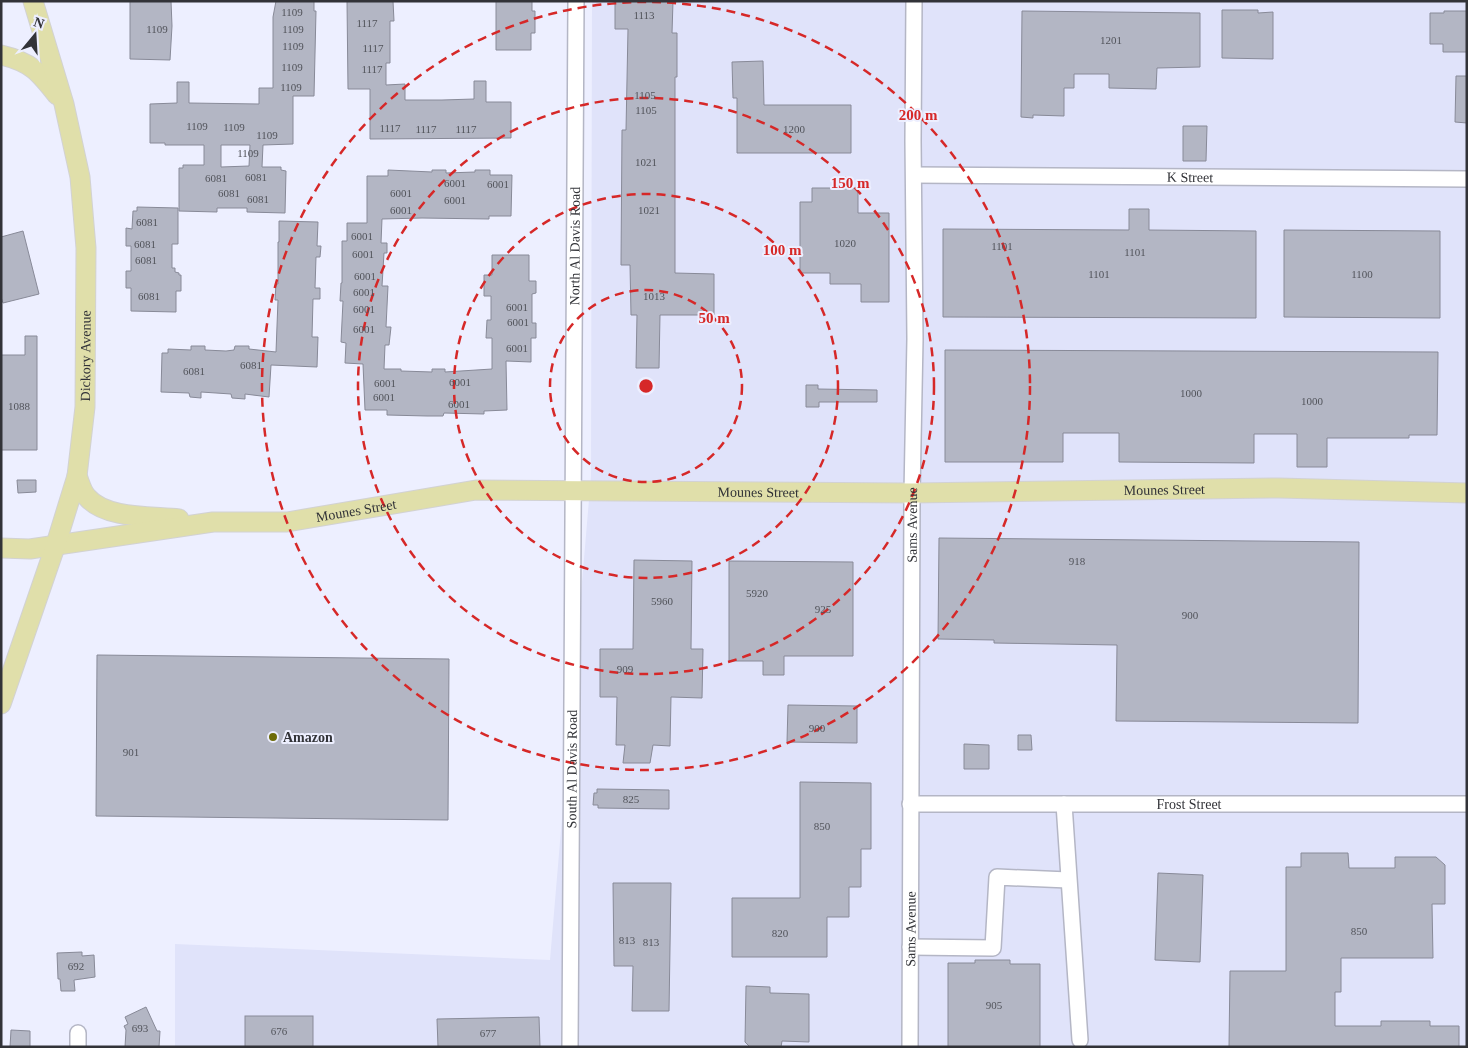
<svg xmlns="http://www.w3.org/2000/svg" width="1468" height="1048" font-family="'Times New Roman',serif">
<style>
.built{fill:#e0e3fa}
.building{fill:#b3b6c4;stroke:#888a98;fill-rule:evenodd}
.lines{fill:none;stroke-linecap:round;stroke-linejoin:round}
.minor-casing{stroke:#b4b6c5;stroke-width:18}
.major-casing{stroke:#d2d2d3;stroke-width:21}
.minor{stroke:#fff;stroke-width:15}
.major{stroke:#e0dfaa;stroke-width:19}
.ring{fill:none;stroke:#d62828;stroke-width:2.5;stroke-dasharray:9 6}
.poi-dot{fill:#6d6b08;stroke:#edefff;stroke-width:2}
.labels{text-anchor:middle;stroke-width:4;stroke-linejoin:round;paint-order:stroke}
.number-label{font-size:11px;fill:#52545b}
.street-label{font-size:14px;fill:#323338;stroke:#edefff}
.poi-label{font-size:14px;font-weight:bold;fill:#323338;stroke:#edefff;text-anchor:start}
.centre{fill:#d62828;stroke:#edefff;stroke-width:2.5}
.ring-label{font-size:15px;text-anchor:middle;font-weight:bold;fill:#d62828;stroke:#edefff;stroke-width:4;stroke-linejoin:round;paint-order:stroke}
</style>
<rect width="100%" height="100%" fill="#edefff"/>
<path class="built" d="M592,1H1467V1047H175V944L550,960L591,476Z"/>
<g class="building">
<path d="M130,1H171L172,26L170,60L130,59Z"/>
<path d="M276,1H314V11H316L314,96H293V144L263,145L262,167H281V170L286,171L285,213L247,212V208H217V212L179,211V168H183V165H204V145H165V143H150V104L177,103V82H189V103L259,104V88H273V17ZM221,145H250L249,166L221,167Z"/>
<path d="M347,1H393L394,21H390V63H386V85L405,84V100H442L474,99V81H486V102H511V138L370,139V89H348Z"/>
<path d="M496,1H532V11H535V33H531V50H496Z"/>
<path d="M615,1H673L672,33H677V77H675V273L714,274V315H660L659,368H636L637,315H631L630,265H621L622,130H626L628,29H615Z"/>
<path d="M1222,10H1258V13L1273,12V59L1222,58Z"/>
<path d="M1022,11L1200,13V67L1157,68L1156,89L1109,88V74H1074V88H1064V116L1033,115V118L1021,117Z"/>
<path d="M1444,11H1467V52H1443V44H1430V13H1444Z"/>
<path d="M763,61L764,105H851V153H737V98H733L732,62Z"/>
<path d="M1456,76H1467V123L1455,122Z"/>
<path d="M1183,126H1207L1206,161H1183Z"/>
<path d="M388,170L432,172V170H446V173L475,172V170H490V175H512L511,216H489V219L422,218L382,219L381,243H387V253H384L382,286H388L386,327H391L389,345H385L384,369H401V371L432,372V369H445V372L492,369V338H486L487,320H491V296H484V275H492V255H529V281H536V293L532,294V323H536V338H531V362L506,361L507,410L484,411V414L444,413L443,416H427L387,415V410H365L363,364L345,363L346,343L341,342L343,301H340L341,283H342V241H347V223H367V176H388Z"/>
<path d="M812,188H858V213H889V302H861V284H830V273H800V202H812Z"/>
<path d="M137,207L178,208V244H172V268H175V272L179,273V275H181V291H176V312L131,311V288H126V271H131V246H126V228L132,229L133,211H137Z"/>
<path d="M1129,209H1149V230L1256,231V318L943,317V229L1129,230Z"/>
<path d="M279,221L318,222L317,246H321L320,257H316L315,288H320V299H313L312,337H318L317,367L271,365L269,397L245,394V399L232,398L231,394L201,392V398L190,397L189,393L161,392L162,353H168V349L191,350V346H205V350L226,351L234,350L235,346H249V349L276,352L278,300H275L276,284H278V242H279Z"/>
<path d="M1284,230L1440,231V318L1284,317Z"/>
<path d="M23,231L39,294L3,303L1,297V237Z"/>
<path d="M25,336H37V450H1V355H25Z"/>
<path d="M945,350L1438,352L1437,435H1409V438H1327V467H1297V434H1254V463L1119,462V433H1063V462H945Z"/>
<path d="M806,385H818V389L877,390V402H819V407H806Z"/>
<path d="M17,480H36V492L18,493Z"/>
<path d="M939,538L1359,542L1358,723L1116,721L1117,645L994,643V640L938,639Z"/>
<path d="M634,560L692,561L691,649H703L702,698L671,697L670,746L653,745L650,763H623L625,745H616L617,697H600V649H633Z"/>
<path d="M729,561L853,562V656H784V675H763V661H729Z"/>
<path d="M97,655L449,659L448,820L96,816Z"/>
<path d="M788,705L857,706V743L787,742Z"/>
<path d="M1018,735H1031L1032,750H1018Z"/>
<path d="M964,744L989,745V769H964Z"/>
<path d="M800,782L871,783V849H861V887H849V917H827V957H732V898H800Z"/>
<path d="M597,789L669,790V809L598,808V805H593L594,793H597Z"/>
<path d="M1301,853H1348L1349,868H1395V857H1436L1445,865V904H1432L1433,958H1341V992H1335V1026H1381V1021H1430V1026H1459V1047H1229L1230,971H1286V867H1301Z"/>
<path d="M1158,873L1203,875L1200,962L1155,960Z"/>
<path d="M613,883H671L669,1011H632L633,966H614Z"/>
<path d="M82,952V956L94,955L95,977L74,980L75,991H61L60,979H58L57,953Z"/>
<path d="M975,960H1010V964H1040V1047H948V963H975Z"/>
<path d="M746,986L770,987V993L809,994V1042L782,1041L781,1047H750L745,1042Z"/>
<path d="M146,1007L157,1031H160L159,1047H125L126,1030L124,1026L128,1024L125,1017Z"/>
<rect x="245" y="1016" width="68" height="31"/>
<path d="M539,1017L540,1047H438L437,1019Z"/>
<path d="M11,1030L30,1031V1047H10Z"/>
</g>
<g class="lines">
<defs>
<g id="minor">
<path id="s1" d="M914,175L1467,179"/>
<path id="s2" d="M910,804H1467"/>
<path d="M1064,804L1080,1040"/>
<path d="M910,947L993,948L997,877L1068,880"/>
<path d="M78,1047V1033"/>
<path id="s3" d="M570,1047L576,1"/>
<path id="s4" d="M910,1047L912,493L915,339L913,141L914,1"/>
</g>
<g id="major">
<path d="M1,55C31,62 39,72 57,95"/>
<path d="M77,476C80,483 82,492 87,497C105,519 153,516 179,519"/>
<path id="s5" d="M1,548L30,549L213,522H287L476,490L912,493L1279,488L1467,493"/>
<path id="s6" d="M1,704L56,544L77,476L85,407L86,248L80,177L64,104L33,1"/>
</g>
</defs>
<use href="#minor" class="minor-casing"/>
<use href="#major" class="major-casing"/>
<use href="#minor" class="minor"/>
<use href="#major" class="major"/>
</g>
<g class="ring">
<circle cx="646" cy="386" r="96"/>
<circle cx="646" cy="386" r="192"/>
<circle cx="646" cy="386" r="288"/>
<circle cx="646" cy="386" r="384"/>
</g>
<circle class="poi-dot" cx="273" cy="737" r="5"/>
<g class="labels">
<g class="number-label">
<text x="292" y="16">1109</text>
<text x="644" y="19">1113</text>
<text x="367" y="27">1117</text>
<text x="157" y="33">1109</text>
<text x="293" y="33">1109</text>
<text x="1111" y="44">1201</text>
<text x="293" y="50">1109</text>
<text x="373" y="52">1117</text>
<text x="292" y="71">1109</text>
<text x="372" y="73">1117</text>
<text x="291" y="91">1109</text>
<text x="645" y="99">1105</text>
<text x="646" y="114">1105</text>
<text x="197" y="130">1109</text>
<text x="234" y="131">1109</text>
<text x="390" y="132">1117</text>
<text x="426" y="133">1117</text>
<text x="466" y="133">1117</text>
<text x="794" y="133">1200</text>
<text x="267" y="139">1109</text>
<text x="248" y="157">1109</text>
<text x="646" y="166">1021</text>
<text x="256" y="181">6081</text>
<text x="216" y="182">6081</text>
<text x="455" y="187">6001</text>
<text x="498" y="188">6001</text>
<text x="229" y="197">6081</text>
<text x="401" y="197">6001</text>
<text x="258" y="203">6081</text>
<text x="455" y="204">6001</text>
<text x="401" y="214">6001</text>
<text x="649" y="214">1021</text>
<text x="147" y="226">6081</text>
<text x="362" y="240">6001</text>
<text x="845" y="247">1020</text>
<text x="145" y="248">6081</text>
<text x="1002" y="250">1101</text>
<text x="1135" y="256">1101</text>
<text x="363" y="258">6001</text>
<text x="146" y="264">6081</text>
<text x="1099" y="278">1101</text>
<text x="1362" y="278">1100</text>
<text x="365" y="280">6001</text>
<text x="364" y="296">6001</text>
<text x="149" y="300">6081</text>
<text x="654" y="300">1013</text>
<text x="517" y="311">6001</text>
<text x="364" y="313">6001</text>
<text x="518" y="326">6001</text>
<text x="364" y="333">6001</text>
<text x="517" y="352">6001</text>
<text x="251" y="369">6081</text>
<text x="194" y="375">6081</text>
<text x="460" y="386">6001</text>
<text x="385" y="387">6001</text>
<text x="1191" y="397">1000</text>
<text x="384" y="401">6001</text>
<text x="1312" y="405">1000</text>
<text x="459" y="408">6001</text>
<text x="19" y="410">1088</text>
<text x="1077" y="565">918</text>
<text x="757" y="597">5920</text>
<text x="662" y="605">5960</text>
<text x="823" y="613">925</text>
<text x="1190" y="619">900</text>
<text x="625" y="673">909</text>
<text x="817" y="732">900</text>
<text x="131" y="756">901</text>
<text x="631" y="803">825</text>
<text x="822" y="830">850</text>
<text x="1359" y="935">850</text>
<text x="780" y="937">820</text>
<text x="627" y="944">813</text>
<text x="651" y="946">813</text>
<text x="76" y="970">692</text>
<text x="994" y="1009">905</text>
<text x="140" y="1032">693</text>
<text x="279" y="1035">676</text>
<text x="488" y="1037">677</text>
</g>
<g class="street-label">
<text dy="5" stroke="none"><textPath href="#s1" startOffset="276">K Street</textPath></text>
<text dy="5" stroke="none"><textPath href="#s3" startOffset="801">North Al Davis Road</textPath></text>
<text dy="5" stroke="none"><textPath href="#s6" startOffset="361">Dickory Avenue</textPath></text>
<text dy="5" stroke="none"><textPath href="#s5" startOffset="1168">Mounes Street</textPath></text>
<text dy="5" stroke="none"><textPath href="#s5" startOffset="762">Mounes Street</textPath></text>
<text dy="5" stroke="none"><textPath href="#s5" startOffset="358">Mounes Street</textPath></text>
<text dy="5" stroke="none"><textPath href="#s4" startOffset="522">Sams Avenue</textPath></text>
<text dy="5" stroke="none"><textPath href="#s3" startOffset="278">South Al Davis Road</textPath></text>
<text dy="5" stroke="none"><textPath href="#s2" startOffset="279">Frost Street</textPath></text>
<text dy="5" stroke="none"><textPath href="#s4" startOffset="118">Sams Avenue</textPath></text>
</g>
<g class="poi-label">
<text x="283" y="742">Amazon</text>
</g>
</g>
<circle cx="646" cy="386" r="8" class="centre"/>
<g class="ring-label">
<text x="918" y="120">200 m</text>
<text x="850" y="188">150 m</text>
<text x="782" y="255">100 m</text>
<text x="714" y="323">50 m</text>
</g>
<rect width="1468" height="1048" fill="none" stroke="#323338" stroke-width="5"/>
<g transform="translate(35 35) rotate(18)" stroke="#edefff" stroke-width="4" paint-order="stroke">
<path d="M0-4L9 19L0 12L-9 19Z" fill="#323338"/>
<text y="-8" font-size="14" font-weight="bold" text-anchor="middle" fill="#323338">N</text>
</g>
</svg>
